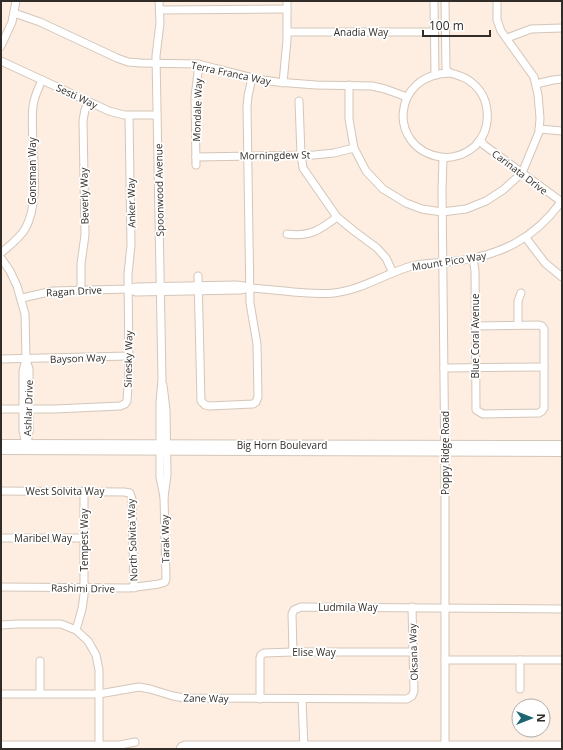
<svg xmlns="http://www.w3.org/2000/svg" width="563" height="750" font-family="'Open Sans',sans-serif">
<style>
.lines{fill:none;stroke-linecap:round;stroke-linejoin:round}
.minor-casing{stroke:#d4c6b9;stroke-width:9}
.major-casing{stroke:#d4c6b9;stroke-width:10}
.minor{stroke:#fff;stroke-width:7}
.major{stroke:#fff;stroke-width:8}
.labels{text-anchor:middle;stroke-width:3.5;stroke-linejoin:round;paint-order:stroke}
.street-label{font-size:10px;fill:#312c27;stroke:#fff}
</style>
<rect width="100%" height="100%" fill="#fdeee1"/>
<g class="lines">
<defs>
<g id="minor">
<path d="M159,1L160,23L156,56L162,379L160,403V477L164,497"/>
<path d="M434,1L435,75"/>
<path d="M445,1L446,68L448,72C456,75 464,76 471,82C491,97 493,128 475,146C466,154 453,159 441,157C387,149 391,73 451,73"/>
<path d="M160,10L287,9"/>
<path d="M14,13L40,22L117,58L128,62L141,63L198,64L257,79L277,82L316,85L372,86L385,89L407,97"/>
<path d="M287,32H434"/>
<path d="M507,38L531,29L562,28"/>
<path d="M1,46L12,22L16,1"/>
<path d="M1,61L109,111L124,115H157"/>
<path d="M283,83L287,40V1"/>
<path d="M536,84L553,80L562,79"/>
<path d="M349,85V119L354,148L366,171L383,189L406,203L422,209L442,212L466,209L486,201L503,190L522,173L539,132L540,118L538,95L534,77L501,31L497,20V1"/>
<path d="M299,101L301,155L303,168L337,217L354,231L377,248L386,258L393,273"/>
<path d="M539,129L562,131"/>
<path d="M480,140L484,145L562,202"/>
<path d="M196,157L314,155L334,153L354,148"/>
<path d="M443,158L442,190L445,473V749"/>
<path d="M196,165L195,97L199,64"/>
<path d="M287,234C310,237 320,230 337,217"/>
<path d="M526,238L545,263L562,277"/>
<path d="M1,253C10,245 19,239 25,229C43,198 29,142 33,106C34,97 38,89 42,80"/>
<path d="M1,258L10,271L17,286L25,314L26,359L23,371V431L26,444"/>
<path d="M473,258L475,271L476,407V410L483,414L539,413L542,411L544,408V329L542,326L539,325L475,326"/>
<path d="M198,276L201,401L205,405L209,406L253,404L256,402L258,397L257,344L250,303L247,107L248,96L252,78"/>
<path d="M128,289L136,292L240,290L250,288C278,289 307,296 334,293C362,290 386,273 412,266C426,262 442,263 457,261C501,255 534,239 561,202"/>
<path d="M81,290V264L85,235L83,120L85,110L88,102"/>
<path d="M22,298L53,291L128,289L136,287L236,285L244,286L249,288"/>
<path d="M518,325V301L521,293"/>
<path d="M1,359L129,356"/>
<path d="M444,368L544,367"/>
<path d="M1,409H55L120,406L125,404L127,401L129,369L128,274L131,245L129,116"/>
<path d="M26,444L28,438L29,432V369L26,360"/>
<path d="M1,491L124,492L130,493L132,499L134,588"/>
<path d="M1,538H84"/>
<path d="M1,587L129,588L159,584L165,582L166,579L164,497L167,475L166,410L163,385"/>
<path d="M1,625L17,624H61L76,630L88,641L96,655L99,670V749"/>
<path d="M76,630L82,609L84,595V491"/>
<path d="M293,652L292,614L294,610L301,607C388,607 475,609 562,609"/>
<path d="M445,660H562"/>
<path d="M40,661V694"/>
<path d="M520,689V660"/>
<path d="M1,694H99L139,687L150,689L173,696L184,698L407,699L412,696L414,691L412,607"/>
<path d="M260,699V658L261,655L264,653L293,652H412"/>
<path d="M302,699L304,749"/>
<path d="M1,745H120L135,742"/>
<path d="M180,749L182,746L185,745H562"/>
</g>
<g id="major">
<path d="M1,444L562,445"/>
<path d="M1,450L562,452"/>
</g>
</defs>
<use href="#minor" class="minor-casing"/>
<use href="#major" class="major-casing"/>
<use href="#minor" class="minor"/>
<use href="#major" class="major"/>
</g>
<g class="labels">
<g class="street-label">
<text x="361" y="36">Anadia Way</text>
<text transform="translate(231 73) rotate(12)" y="4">Terra Franca Way</text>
<text transform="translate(77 96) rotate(25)" y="4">Sesti Way</text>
<text transform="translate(197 110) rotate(-88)" y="4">Mondale Way</text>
<text transform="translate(275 155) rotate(-1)" y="4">Morningdew St</text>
<text transform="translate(32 171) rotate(-90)" y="4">Gonsman Way</text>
<text transform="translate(520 172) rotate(37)" y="4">Carinata Drive</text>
<text transform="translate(159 190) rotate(-91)" y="4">Spoonwood Avenue</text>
<text transform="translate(84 196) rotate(-91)" y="4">Beverly Way</text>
<text transform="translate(131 203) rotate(-91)" y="4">Anker Way</text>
<text transform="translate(449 261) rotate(-9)" y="4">Mount Pico Way</text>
<text transform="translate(74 291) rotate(-3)" y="4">Ragan Drive</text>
<text transform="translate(475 336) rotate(-90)" y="4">Blue Coral Avenue</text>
<text transform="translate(78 358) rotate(-2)" y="4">Bayson Way</text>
<text transform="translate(128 359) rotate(-89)" y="4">Sinesky Way</text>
<text transform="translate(28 408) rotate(-88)" y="4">Ashlar Drive</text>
<text x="282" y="449">Big Horn Boulevard</text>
<text transform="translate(445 453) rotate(-90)" y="4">Poppy Ridge Road</text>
<text x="65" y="495">West Solvita Way</text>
<text x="43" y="542">Maribel Way</text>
<text transform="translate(165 539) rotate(-91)" y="4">Tarak Way</text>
<text transform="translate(84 540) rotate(-90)" y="4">Tempest Way</text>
<text transform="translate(132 540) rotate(-92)" y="4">North Solvita Way</text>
<text transform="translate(83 588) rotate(1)" y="4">Rashimi Drive</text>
<text x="348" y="611">Ludmila Way</text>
<text x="314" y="656">Elise Way</text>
<text transform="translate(413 652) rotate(-92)" y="4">Oksana Way</text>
<text transform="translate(206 698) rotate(1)" y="4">Zane Way</text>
</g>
</g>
<rect width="563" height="750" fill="none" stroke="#312c27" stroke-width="4"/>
<g transform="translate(531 718) rotate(90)"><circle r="19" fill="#ffffff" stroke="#adaba9"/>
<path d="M0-3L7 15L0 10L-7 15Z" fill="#1b6671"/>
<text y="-6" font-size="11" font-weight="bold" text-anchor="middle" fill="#312c27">N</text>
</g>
<path d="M423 30v6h67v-6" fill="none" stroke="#312c27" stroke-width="2"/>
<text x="429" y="30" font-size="12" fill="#312c27" stroke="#ffffff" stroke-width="3" paint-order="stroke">100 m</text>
</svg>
